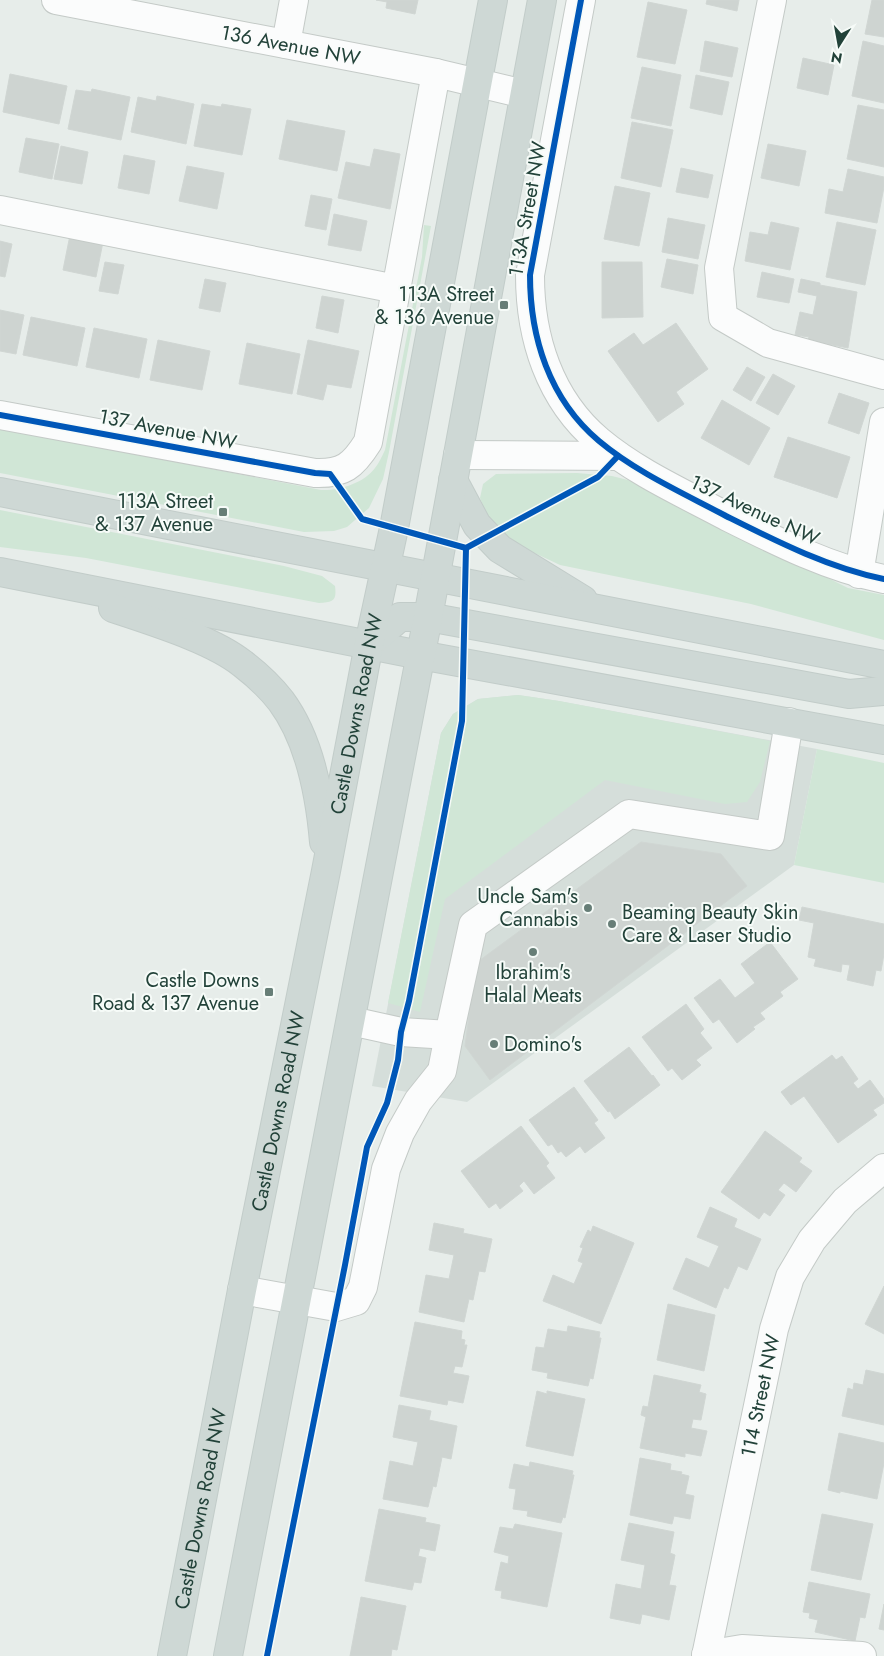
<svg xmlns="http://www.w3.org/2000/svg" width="884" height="1656" font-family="Jost,sans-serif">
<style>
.built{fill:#d5deda}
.green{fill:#d0e6d6}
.building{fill:#ced4d1;stroke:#d0d6d3}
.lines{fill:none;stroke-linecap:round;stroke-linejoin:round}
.minor-casing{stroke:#c4cac7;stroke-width:30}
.major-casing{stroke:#c2ccc9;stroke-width:30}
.minor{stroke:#fbfcfc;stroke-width:28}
.major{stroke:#ced8d5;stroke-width:28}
.cycleway-casing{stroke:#f6fbf8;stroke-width:9}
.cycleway{stroke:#0057b8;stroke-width:6}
.poi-dot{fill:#677e77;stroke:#f6fbf8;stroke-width:2}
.labels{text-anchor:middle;stroke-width:4;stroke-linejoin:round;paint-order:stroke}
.street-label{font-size:20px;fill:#224239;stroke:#f6fbf8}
.poi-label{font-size:20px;fill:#224239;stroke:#f6fbf8;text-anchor:end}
</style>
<rect width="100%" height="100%" fill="#e7edea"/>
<path class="built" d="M518,695L559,701L817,749L794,865L467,1102L372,1086L441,733L453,714L478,699Z"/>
<g class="green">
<path d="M424,225L431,226L389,452L383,479L369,508L347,527L334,531L304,532L0,473V428L321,490C339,491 364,483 375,468C379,463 382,456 385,450L422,257Z"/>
<path d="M577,473L612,476L636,482L848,588L884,595V640L751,604L560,565L509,541L488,518L480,498L483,484L496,474Z"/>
<path d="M0,510L284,566L322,576L335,586C337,601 333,602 319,603L86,558L0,547Z"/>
<path d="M518,695L559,701L770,741L760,782L747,802L725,804L605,780L445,899L420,1012L388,1003L441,733L453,714L478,699Z"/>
<path d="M817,749L884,763V883L794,865Z"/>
</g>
<g class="building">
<path d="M376,0H418L415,14L386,8L387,2Z"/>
<path d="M707,0H739L737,11L706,4Z"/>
<path d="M872,0H884V37L865,34Z"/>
<path d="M648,2L687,10L675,64L637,57Z"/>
<path d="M705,41L738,48L732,77L700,71Z"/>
<path d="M863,41L884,46V103L852,96Z"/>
<path d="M803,58L834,65L828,95L797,88Z"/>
<path d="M642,67L681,75L671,126L631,118Z"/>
<path d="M10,74L67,86L59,124L3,112Z"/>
<path d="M696,75L729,82L722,115L690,108Z"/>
<path d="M92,89L130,97L121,140L68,129L76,90L91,92Z"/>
<path d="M157,96L194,104L186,144L131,132L138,97L156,101Z"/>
<path d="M202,104L221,107L222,104L251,109L242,155L194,146Z"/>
<path d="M858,105L884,110V167L847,159Z"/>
<path d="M287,120L345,131L337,171L279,159Z"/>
<path d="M632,122L673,130L661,187L621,178Z"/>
<path d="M26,138L59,144L52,179L19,172Z"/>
<path d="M768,144L806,151L799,186L761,178Z"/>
<path d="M61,146L88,152L82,184L54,179Z"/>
<path d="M374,149L400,154L390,209L338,198L346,162L370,167Z"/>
<path d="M124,155L155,161L149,194L118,188Z"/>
<path d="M187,166L224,173L217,209L179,201Z"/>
<path d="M681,168L713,175L708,198L676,192Z"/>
<path d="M848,169L884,177V187L877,223L825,213L829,189L843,192Z"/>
<path d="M615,186L650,193L639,246L604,239Z"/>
<path d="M311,195L332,199L326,230L305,226Z"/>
<path d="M334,214L367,221L361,251L328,245Z"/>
<path d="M668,218L705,225L698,259L662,252Z"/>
<path d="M771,222L799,228L790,270L745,261L750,232L768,235Z"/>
<path d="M837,222L876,230L865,285L826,277Z"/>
<path d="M70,235L103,242L96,277L63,270Z"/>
<path d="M0,241L12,244L5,277L0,276Z"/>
<path d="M667,259L698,265L693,294L661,287Z"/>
<path d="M105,262L124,265L118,294L99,291Z"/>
<path d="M602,262H642L643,317L602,318Z"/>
<path d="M762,272L794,279L789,303L757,297Z"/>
<path d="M205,279L226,283L220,312L199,308Z"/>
<path d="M801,279L820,283V285L857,292L848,348L808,340L809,337L795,335L800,312L813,315L817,296L798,292Z"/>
<path d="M322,296L344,300L338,333L316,328Z"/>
<path d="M0,310L24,315L16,354L0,351Z"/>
<path d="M31,317L85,328L77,366L23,355Z"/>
<path d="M676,323L708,369L676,392L684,404L658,422L608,351L634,333L643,345Z"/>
<path d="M94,328L147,339L139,378L86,367Z"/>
<path d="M158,340L210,351L202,390L150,380Z"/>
<path d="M308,340L359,351L351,388L327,384L323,400L297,394Z"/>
<path d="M247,343L300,354L292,394L239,384Z"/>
<path d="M747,367L765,377L751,401L733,390Z"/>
<path d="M773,374L795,386L778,415L756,403Z"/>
<path d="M839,393L869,403L859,434L828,423Z"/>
<path d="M722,400L770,428L749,465L701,438Z"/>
<path d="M788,437L850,457L837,498L774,477Z"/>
<path d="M641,842L721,854L747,886L490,1080L465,1046L476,963Z"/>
<path d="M802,907L884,924V954L881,971L876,970L873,986L847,980L850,965L842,964L841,972L814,966L816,959L808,957L814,923L799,920Z"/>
<path d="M770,942L798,979L780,992L783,996L760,1013L765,1019L753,1027L755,1029L737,1043L719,1019L713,1023L694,998L720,979L735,998L755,983L741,964Z"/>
<path d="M686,1004L704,1029L700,1033L712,1048L696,1060L701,1065L682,1080L672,1068L668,1071L642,1037Z"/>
<path d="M629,1047L652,1076L653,1075L660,1085L615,1119L610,1111L608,1112L584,1081Z"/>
<path d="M832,1055L836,1060L842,1056L858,1079L853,1083L858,1089L870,1080L884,1099V1103L873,1110L877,1115L838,1143L804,1096L791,1105L781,1092Z"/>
<path d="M574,1087L598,1120L594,1123L605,1138L585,1153L580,1146L566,1157L561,1151L558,1153L552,1144L548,1146L529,1120Z"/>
<path d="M521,1126L549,1163L546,1166L555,1178L534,1194L524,1181L519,1186L523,1191L500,1209L496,1203L489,1208L461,1171Z"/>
<path d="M765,1131L802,1158L799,1162L812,1171L796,1192L784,1183L778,1190L785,1195L770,1216L764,1212L759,1219L721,1192Z"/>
<path d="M710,1207L737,1219L734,1227L761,1239L747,1270L738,1266L728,1289L724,1287L716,1308L673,1289L686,1258L709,1268L719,1246L697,1237Z"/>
<path d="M434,1223L464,1229L463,1233L492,1239L485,1272L479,1271L473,1300L469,1299L464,1322L419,1312L426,1275L449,1279L454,1255L429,1250Z"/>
<path d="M593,1226L634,1243L601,1324L543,1301L553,1275L574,1284L583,1263L578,1261L583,1248L580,1247L588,1230L591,1232Z"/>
<path d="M884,1286V1334L865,1324Z"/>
<path d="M668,1304L715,1315L704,1371L657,1360Z"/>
<path d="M415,1322L462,1331L461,1339L465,1340L464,1345H467L462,1367L455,1366L453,1373L469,1376L463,1403L448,1400L447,1405L400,1396Z"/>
<path d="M568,1326L600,1332L599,1338H601L593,1379L590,1378L588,1386L547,1378L548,1373L532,1370L536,1347L544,1348L548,1329L567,1332Z"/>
<path d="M866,1370L884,1374V1425L842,1416L848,1388L853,1390L854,1383L863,1385Z"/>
<path d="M654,1375L701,1385L699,1392L706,1394L701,1420L693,1419L691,1428L707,1431L701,1456L685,1453V1457L640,1448L646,1417L641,1415L643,1406L648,1407Z"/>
<path d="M537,1391L547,1394V1391L585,1399L573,1456L526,1446Z"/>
<path d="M399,1405L431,1411L429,1420L457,1426L451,1459L442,1457L436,1487L433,1486L428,1507L383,1499L390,1461L413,1466L418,1442L393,1437Z"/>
<path d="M839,1433L884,1443V1463L877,1499L840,1491V1493L828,1490Z"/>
<path d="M640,1458L671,1464L670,1470L682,1472L681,1474L689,1476L685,1494L694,1496L690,1519L674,1516L672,1524L630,1515Z"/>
<path d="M530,1462L573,1471L572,1475H574L565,1518L563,1517L561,1523L527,1516L528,1511L513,1509L516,1489L509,1488L514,1464L529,1467Z"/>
<path d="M379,1509L426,1518L425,1522L440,1525L435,1551L420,1548L418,1556L426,1558L421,1583L414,1582L412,1590L365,1581Z"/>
<path d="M822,1514L873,1524L861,1580L811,1570Z"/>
<path d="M629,1523L674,1532L670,1553L675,1555L669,1585L676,1586L669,1620L642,1614L640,1624L610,1618L616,1584L641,1589L645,1565L621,1560Z"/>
<path d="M515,1524L562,1533L547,1607L501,1598L502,1591L495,1590L501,1562L508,1564L509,1556L494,1552L500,1527L513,1529Z"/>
<path d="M809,1582L870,1594L865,1618L860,1617L855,1641L815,1632L818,1620L809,1618L810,1613L803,1612Z"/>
<path d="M361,1597L406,1606L397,1650L392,1649L391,1656H350Z"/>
<path d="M884,1604V1630L879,1629Z"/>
</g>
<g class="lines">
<defs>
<g id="minor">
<path id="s1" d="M56,0L436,73L524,94"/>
<path d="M581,0L530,275C530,337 549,399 599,441C636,472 683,493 726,516C776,541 829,568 884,579"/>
<path d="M772,0L719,268L723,317L768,343L884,375"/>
<path d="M286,44L294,0"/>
<path d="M0,210L396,289"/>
<path d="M0,415L315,473C343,474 353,466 368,442L436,73"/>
<path d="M458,455L618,456"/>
<path d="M859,574L884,422"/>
<path d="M351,1021L401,1032L449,1035L473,925L629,814L770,836L789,722"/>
<path d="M242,1290L336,1307L356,1301L363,1287L386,1169L400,1133L418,1101L442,1071L449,1035"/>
<path d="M706,1655L742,1649L862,1656"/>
<path id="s2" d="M706,1656L774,1329L790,1277L812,1240L845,1201L884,1168"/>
</g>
<g id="major">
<path d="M453,480L477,525L500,549L583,600"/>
<path d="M0,492L884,665"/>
<path d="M0,572L420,655L884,740"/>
<path d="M113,608C151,621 212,639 243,664C256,674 270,687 281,701C310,740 320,795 324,842"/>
<path d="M369,644L400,617H428L849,694L884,691"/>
<path id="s3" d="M172,1656L242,1290L326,871L369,644L394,528L493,0"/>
<path d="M228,1656L428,617L542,0"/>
</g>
</defs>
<use href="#minor" class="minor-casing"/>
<use href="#major" class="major-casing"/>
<use href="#minor" class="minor"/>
<use href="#major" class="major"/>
<defs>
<g id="cycleway">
<path d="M581,0L530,275C530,337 549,399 599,441C636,472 683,493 726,516C776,541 829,568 884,579"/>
<path d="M0,415L315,473L330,474L362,519L466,548L598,477L618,456"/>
<path d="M267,1656L345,1265L367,1147L387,1103L398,1060L401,1032L409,1001L462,721L466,548"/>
</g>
</defs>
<use href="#cycleway" class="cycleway-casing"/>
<use href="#cycleway" class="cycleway"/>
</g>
<g class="poi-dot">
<rect x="499" y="300" width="10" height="10" rx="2.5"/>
<rect x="218" y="507" width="10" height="10" rx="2.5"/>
<circle cx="588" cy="908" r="5"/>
<circle cx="612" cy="924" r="5"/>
<circle cx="533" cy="952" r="5"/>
<rect x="264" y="987" width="10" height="10" rx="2.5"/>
<circle cx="494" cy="1044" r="5"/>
</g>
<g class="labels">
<g class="street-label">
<text dy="7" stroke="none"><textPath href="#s1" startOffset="239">136 Avenue NW</textPath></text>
<text transform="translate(527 209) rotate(-80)" y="7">113A Street NW</text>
<text transform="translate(168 429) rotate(11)" y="7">137 Avenue NW</text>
<text transform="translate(755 510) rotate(25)" y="7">137 Avenue NW</text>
<text dy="7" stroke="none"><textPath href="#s3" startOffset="960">Castle Downs Road NW</textPath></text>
<text dy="7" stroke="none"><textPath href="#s3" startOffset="555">Castle Downs Road NW</textPath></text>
<text dy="7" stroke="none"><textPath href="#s2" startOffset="266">114 Street NW</textPath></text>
<text dy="7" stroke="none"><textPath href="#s3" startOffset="150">Castle Downs Road NW</textPath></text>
</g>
<g class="poi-label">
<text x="494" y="301">113A Street<tspan x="494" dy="23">&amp; 136 Avenue</tspan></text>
<text x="213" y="508">113A Street<tspan x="213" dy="23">&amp; 137 Avenue</tspan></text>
<text x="578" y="903">Uncle Sam's<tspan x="578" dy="23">Cannabis</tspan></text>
<text x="622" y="919" text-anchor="start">Beaming Beauty Skin<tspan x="622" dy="23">Care &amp; Laser Studio</tspan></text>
<text x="533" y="979" text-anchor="middle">Ibrahim's<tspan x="533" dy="23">Halal Meats</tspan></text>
<text x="259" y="987">Castle Downs<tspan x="259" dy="23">Road &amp; 137 Avenue</tspan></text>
<text x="504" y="1051" text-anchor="start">Domino's</text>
</g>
</g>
<g transform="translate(839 45) rotate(191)" stroke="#f6fbf8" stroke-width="4" paint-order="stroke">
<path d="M0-4L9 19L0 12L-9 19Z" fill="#224239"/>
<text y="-8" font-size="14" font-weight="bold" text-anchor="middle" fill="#224239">N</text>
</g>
</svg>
